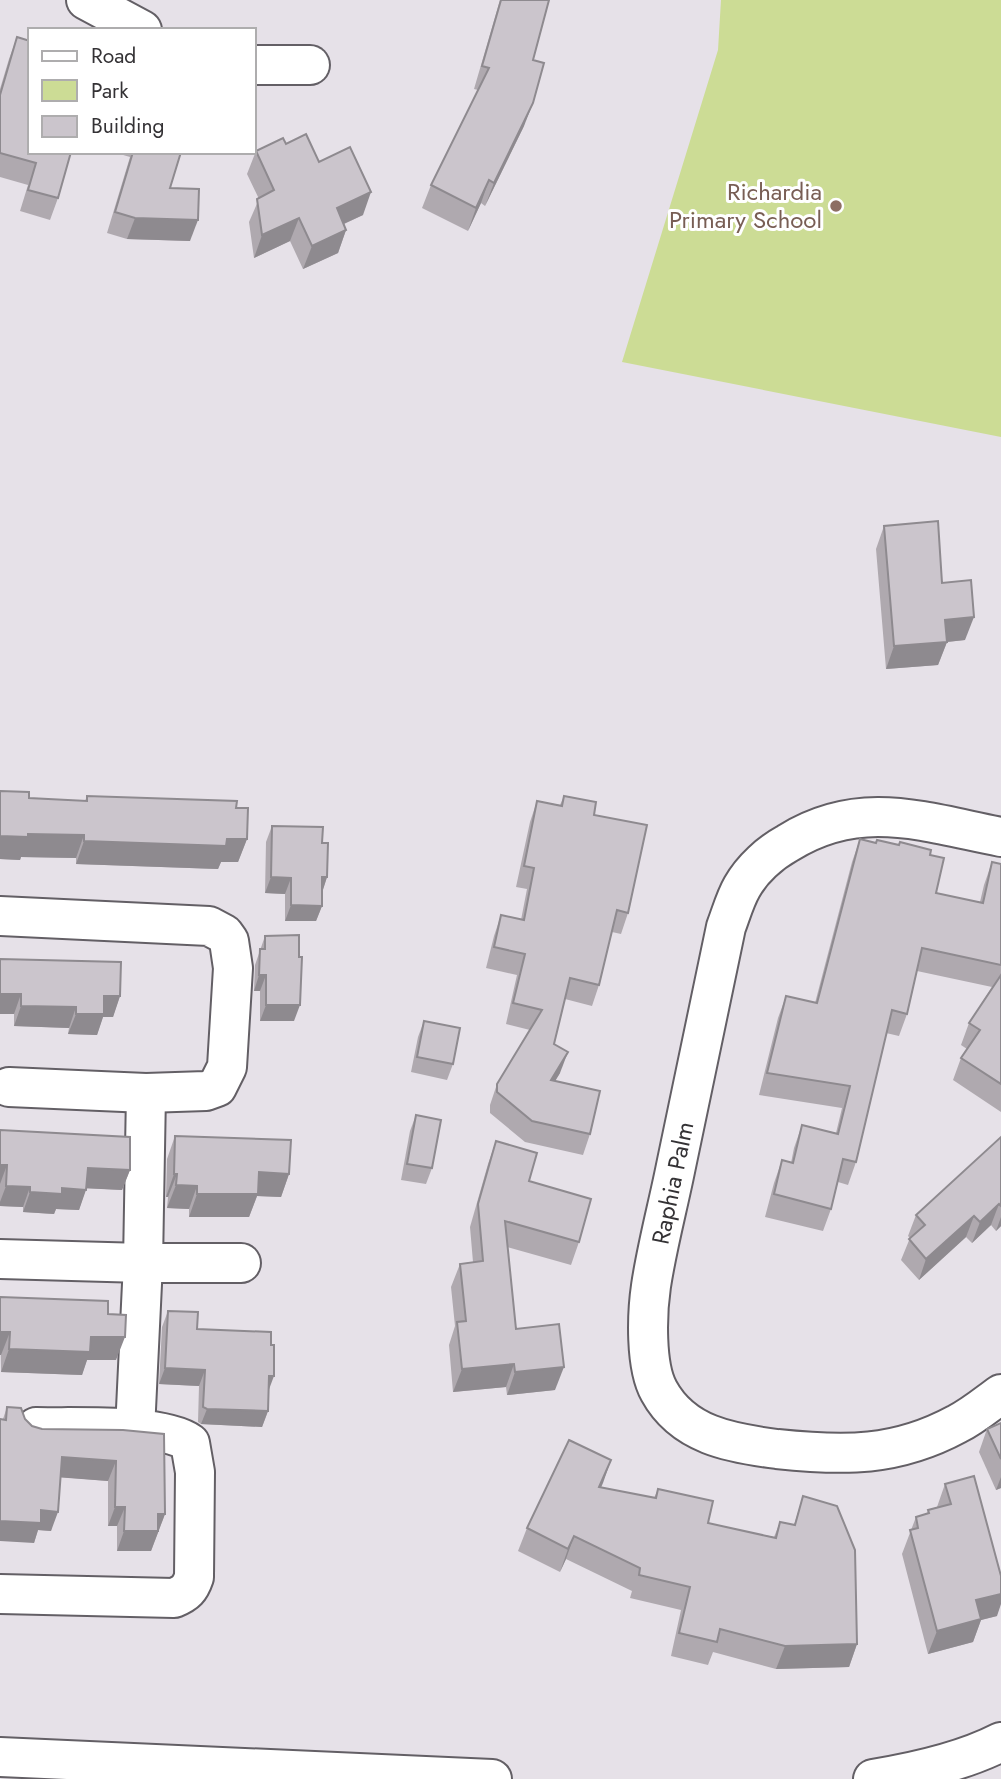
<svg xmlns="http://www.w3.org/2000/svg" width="1001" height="1779" font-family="Jost,sans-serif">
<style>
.green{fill:#ccdc95}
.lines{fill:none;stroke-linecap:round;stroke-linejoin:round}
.minor-casing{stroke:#635f65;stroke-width:42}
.minor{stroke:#fff;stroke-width:38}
.wall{fill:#afa9af}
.shaded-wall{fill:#8e8a8f}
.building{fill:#cbc5cc;stroke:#8e8a8f;stroke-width:2}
.education-dot{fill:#8d6e63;stroke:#fff;stroke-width:2.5}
.labels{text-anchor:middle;stroke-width:6;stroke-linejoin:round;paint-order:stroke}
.education-label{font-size:24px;fill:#785e54;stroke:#fff;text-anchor:end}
.street-label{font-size:24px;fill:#343235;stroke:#fff}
</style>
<rect width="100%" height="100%" fill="#e6e1e8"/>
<path class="green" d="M721,0H1001V437L622,362L718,50Z"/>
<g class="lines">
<defs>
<g id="minor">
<path d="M86,0L142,30"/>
<path d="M254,65H310"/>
<path d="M1001,837C924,822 860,798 788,843C770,853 752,869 742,887C735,899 731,914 726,927C709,1007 693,1087 676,1166C668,1206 657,1246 651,1286C647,1313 645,1366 659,1391C683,1435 730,1443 777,1449C844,1456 896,1457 957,1424C973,1416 987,1404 1001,1394"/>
<path d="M0,916L209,926L224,934L229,941L233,968L227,1067L217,1087L206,1091L146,1093L9,1087"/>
<path d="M0,1259L143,1263H241"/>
<path d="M135,1430L143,1263L146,1093"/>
<path d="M0,1594L174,1598C186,1593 190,1589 194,1577L195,1472L190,1443C163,1423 72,1428 36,1427"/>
<path d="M0,1757L492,1779"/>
<path d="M873,1779C916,1772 962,1762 1001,1742"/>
</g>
</defs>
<use href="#minor" class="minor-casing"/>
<use href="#minor" class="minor"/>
</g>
<g class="wall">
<path d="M500,0H549L533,60L524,126L485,206L481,203L468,231L422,208L431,185L478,90L474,89Z"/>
<path d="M17,37L58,198L50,220L20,211L28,185L0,177V89L9,59Z"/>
<path d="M286,144L319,162L363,215L344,224L346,230L338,253L303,269L290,241L254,258L249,222L259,199L247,174L256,151Z"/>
<path d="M113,152H181L170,188L190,241L127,239L107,233L130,157Z"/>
<path d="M884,526L942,583L965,640L947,642L938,665L886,669L876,549Z"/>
<path d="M0,791L29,798L85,801L87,796L236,808L247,839L238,862H221L218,869L76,864V858L21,857L20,860L0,859Z"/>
<path d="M564,796L594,815L628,913L621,934L612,932L599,985L592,1006L565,999L554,1044L560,1073L555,1081L590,1134L583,1155L525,1142L490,1113V1105L497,1084L530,1030L506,1024L517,975L486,968L494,936L501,915L521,920L527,889L516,887L530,822L537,801L560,805Z"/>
<path d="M272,826L322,843L327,877L322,892V906L316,921H285V894L265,893L266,842Z"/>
<path d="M860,839L930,855L936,893L980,902L984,885L992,862L1001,864V1112L953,1080L961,1058L967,1049L961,1045L969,1023L992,987L917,971L907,1014L899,1036L886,1033L856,1162L848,1185L838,1182L831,1209L823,1231L765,1217L774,1183L782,1160L791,1163L794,1148L802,1125L836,1133L842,1108L759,1095L778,1018L786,996L815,1003L852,862Z"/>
<path d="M265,936L294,1021H260V991H254L255,965Z"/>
<path d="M0,959L120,996L113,1017H103L97,1035L68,1034L69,1028L14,1026V1014Z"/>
<path d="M424,1021L453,1064L447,1080L411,1072L418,1037Z"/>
<path d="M416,1115L432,1168L426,1184L401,1180L410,1131Z"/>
<path d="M0,1130L130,1170L122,1190L86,1188L79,1210L56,1209L54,1214L23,1212V1207L0,1206Z"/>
<path d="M175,1136L289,1174L281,1197L257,1196L249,1217H189V1209L167,1208L168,1197H166L167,1159Z"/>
<path d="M1001,1137V1226L996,1231L991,1225L972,1243L966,1237L919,1280L901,1260L910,1238L908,1236L916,1215Z"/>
<path d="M496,1141L579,1242L571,1265L507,1247L516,1329L555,1390L507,1395L506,1387L453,1392L449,1345L455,1326L451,1287L460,1264L473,1262L470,1227L488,1164Z"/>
<path d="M0,1297L108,1314L116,1360H87L82,1375L1,1372Z"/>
<path d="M168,1311L197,1329L269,1390L268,1411L262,1427L201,1424L198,1422L199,1386L159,1384L162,1327Z"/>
<path d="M7,1407L25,1419L32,1426L42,1429L123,1430L165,1514L151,1551H117V1526H108V1481L60,1477L51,1531L38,1530L34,1543L3,1419Z"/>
<path d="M1001,1423V1488L996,1490L979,1452L987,1429Z"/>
<path d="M945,1484L997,1616L981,1620L973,1642L928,1654L902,1554L916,1517L927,1514L928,1510L937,1507Z"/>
<path d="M601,1487L654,1498L658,1489L708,1523L774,1537L780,1522L794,1525L803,1496L857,1644L849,1667L776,1669L713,1652L708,1665L671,1656L681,1610L630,1598L632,1591L566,1559L560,1572L518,1551L527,1528Z"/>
</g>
<g class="shaded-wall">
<path d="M533,103L524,126L485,206L494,183Z"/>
<path d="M489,180L481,203L468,231L476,208Z"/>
<path d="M371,192L363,215L328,231L337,208Z"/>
<path d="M135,218L198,220L190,241L127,239Z"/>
<path d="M299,218L290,241L254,258L262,235Z"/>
<path d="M346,230L338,253L303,269L312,246Z"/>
<path d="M974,617L965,640L937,643L945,620Z"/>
<path d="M947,642L938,665L886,669L894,646Z"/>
<path d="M28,834L84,835L76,858L21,857L20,860L0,859V836Z"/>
<path d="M227,839H247L238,862H221L218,869L76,864L84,841Z"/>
<path d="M271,877L291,878L285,894L265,893Z"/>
<path d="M322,877H327L322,893Z"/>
<path d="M291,905L322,906L316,921H285Z"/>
<path d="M259,975H266L260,991H254Z"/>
<path d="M0,994H21L14,1014H0Z"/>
<path d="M104,996H120L113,1017H103L97,1035L68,1034L76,1014Z"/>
<path d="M266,1005H300L294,1021H260Z"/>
<path d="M21,1006L76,1007L69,1028L14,1026Z"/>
<path d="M568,1052L560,1073L543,1101L551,1080Z"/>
<path d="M0,1165H7L0,1184Z"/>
<path d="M88,1168L130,1170L122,1190L80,1188Z"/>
<path d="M259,1172L289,1174L281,1197L257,1196L249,1217H189L197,1194Z"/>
<path d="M174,1174H177L168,1197H166Z"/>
<path d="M176,1185L197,1186L189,1209L167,1208Z"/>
<path d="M6,1186L30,1187L23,1207L0,1206V1202Z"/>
<path d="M62,1188L86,1190L79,1210L56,1209L54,1214L23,1212L30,1192Z"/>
<path d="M999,1204L991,1225L972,1243L980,1222Z"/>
<path d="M974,1216L966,1237L919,1280L926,1259Z"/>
<path d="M1001,1217V1226L996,1231Z"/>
<path d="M0,1332H10L1,1355H0Z"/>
<path d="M91,1337H125L116,1360H87L82,1375L1,1372L9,1349Z"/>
<path d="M514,1364L506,1387L453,1392L462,1369Z"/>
<path d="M564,1367L555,1390L507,1395L515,1372Z"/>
<path d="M165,1368L205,1370L199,1386L159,1384Z"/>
<path d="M269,1376H274L268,1392Z"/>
<path d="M207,1409L268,1411L262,1427L201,1424Z"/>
<path d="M62,1457L116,1461L108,1481L55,1477Z"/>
<path d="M611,1460L603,1483L591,1510L599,1487Z"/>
<path d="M1001,1477V1488L996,1490Z"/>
<path d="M115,1507H125L117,1526H108Z"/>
<path d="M41,1510L58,1512L51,1531L38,1530L34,1543L0,1541V1521Z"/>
<path d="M158,1514H165L151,1551H117L124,1531Z"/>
<path d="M574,1536L566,1559L560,1572L568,1549Z"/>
<path d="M1001,1594V1604L997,1616L981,1620L973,1642L928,1654L937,1631L976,1600Z"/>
<path d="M857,1644L849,1667L776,1669L785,1646Z"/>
</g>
<g class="building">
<path d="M501,0H549L533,60L544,63L533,103L494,183L489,180L476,208L431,185L489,68L482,66Z"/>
<path d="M17,37L30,41V152H71L58,198L28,190L36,163L0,153V95Z"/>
<path d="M306,134L319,162L350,147L371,192L337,208L346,230L312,246L299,218L262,235L257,199L274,190L256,151L283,138L286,144Z"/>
<path d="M133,152H181L170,188L199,189L198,220L135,218L115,212Z"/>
<path d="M938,521L942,583L971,580L974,617L945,620L947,642L894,646L884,526Z"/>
<path d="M0,791L29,792V798L87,801V796L237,801L236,808H248L247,839H227L226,846L84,841V835L28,834V837L0,836Z"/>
<path d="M564,796L596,802L594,815L647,825L628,913L617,910L599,985L570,978L554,1044L568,1052L551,1080L600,1091L590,1134L532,1121L497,1092V1084L542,1010L513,1003L525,954L494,947L501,915L524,920L534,868L524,866L537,801L562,806Z"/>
<path d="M272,826L323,827L322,843H328L327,877H322V906L291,905V878L271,877Z"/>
<path d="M860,839L876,843L877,840L899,845L900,842L931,850L930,855L944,858L936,893L983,903L992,862L1001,864V965L922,948L907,1014L892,1010L856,1162L843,1159L831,1209L774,1194L782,1160L793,1163L802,1125L838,1134L850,1086L767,1073L786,996L817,1003Z"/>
<path d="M299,935V957H302L300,1005H266V975H259L260,949H265V936Z"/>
<path d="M0,959L121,962L120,996H104V1014H76V1007L21,1006V994H0Z"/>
<path d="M1001,975V1084L961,1058L980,1030L969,1023Z"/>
<path d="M424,1021L460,1028L453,1064L417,1057Z"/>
<path d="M416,1115L441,1120L432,1168L407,1164Z"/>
<path d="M0,1130L130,1137V1170L88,1168L86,1190L62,1188V1194L30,1192V1187L6,1186L7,1165H0Z"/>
<path d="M175,1136L291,1140L289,1174L259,1172L258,1194H197V1186L176,1185L177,1174H174Z"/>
<path d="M1001,1137V1206L999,1204L980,1222L974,1216L926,1259L909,1239L925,1225L916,1215Z"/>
<path d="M496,1141L537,1153L529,1181L591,1199L579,1242L505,1221L516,1329L559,1324L564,1367L515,1372L514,1364L462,1369L457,1322L466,1321L460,1264L483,1261L478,1204Z"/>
<path d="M0,1297L108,1301V1314L126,1315L125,1337H91L90,1352L9,1349L10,1332H0Z"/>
<path d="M168,1311L198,1312L197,1329L271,1332V1345H274V1376H269L268,1411L207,1409L203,1407L205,1370L165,1368Z"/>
<path d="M7,1407L21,1408L25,1419L32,1426L42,1429L123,1430L164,1434L165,1514H158V1531H124L125,1507H115L116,1461L62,1457L58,1512L41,1510V1523L0,1521V1419L6,1420Z"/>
<path d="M1001,1423V1459L987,1429Z"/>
<path d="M569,1440L611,1460L599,1487L656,1498L658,1489L713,1501L708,1523L776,1538L780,1522L795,1525L803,1496L837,1506L855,1550L857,1644L785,1646L720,1629L717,1642L679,1633L690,1587L639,1575L640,1568L574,1536L568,1549L527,1528Z"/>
<path d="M974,1476L1001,1576V1594L976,1600L981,1619L937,1631L910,1530L918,1528L916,1517L929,1513L928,1510L951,1504L945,1484Z"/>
</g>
<circle class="education-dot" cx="836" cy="206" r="7"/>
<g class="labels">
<g class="education-label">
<text x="822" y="200">Richardia<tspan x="822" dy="28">Primary School</tspan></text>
</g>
<g class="street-label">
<text transform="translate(673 1183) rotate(-78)" y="8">Raphia Palm</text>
</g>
</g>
<rect x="28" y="28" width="228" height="126" fill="#ffffff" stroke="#aeadae" stroke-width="2"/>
<rect x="42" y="51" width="35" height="10" fill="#ffffff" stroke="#aeadae" stroke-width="2"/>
<text x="91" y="63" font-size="21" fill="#343235">Road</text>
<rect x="42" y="80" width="35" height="21" fill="#ccdc95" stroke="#aeadae" stroke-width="2"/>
<text x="91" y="98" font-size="21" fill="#343235">Park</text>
<rect x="42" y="116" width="35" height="21" fill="#cbc5cc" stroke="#aeadae" stroke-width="2"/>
<text x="91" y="133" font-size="21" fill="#343235">Building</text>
</svg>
